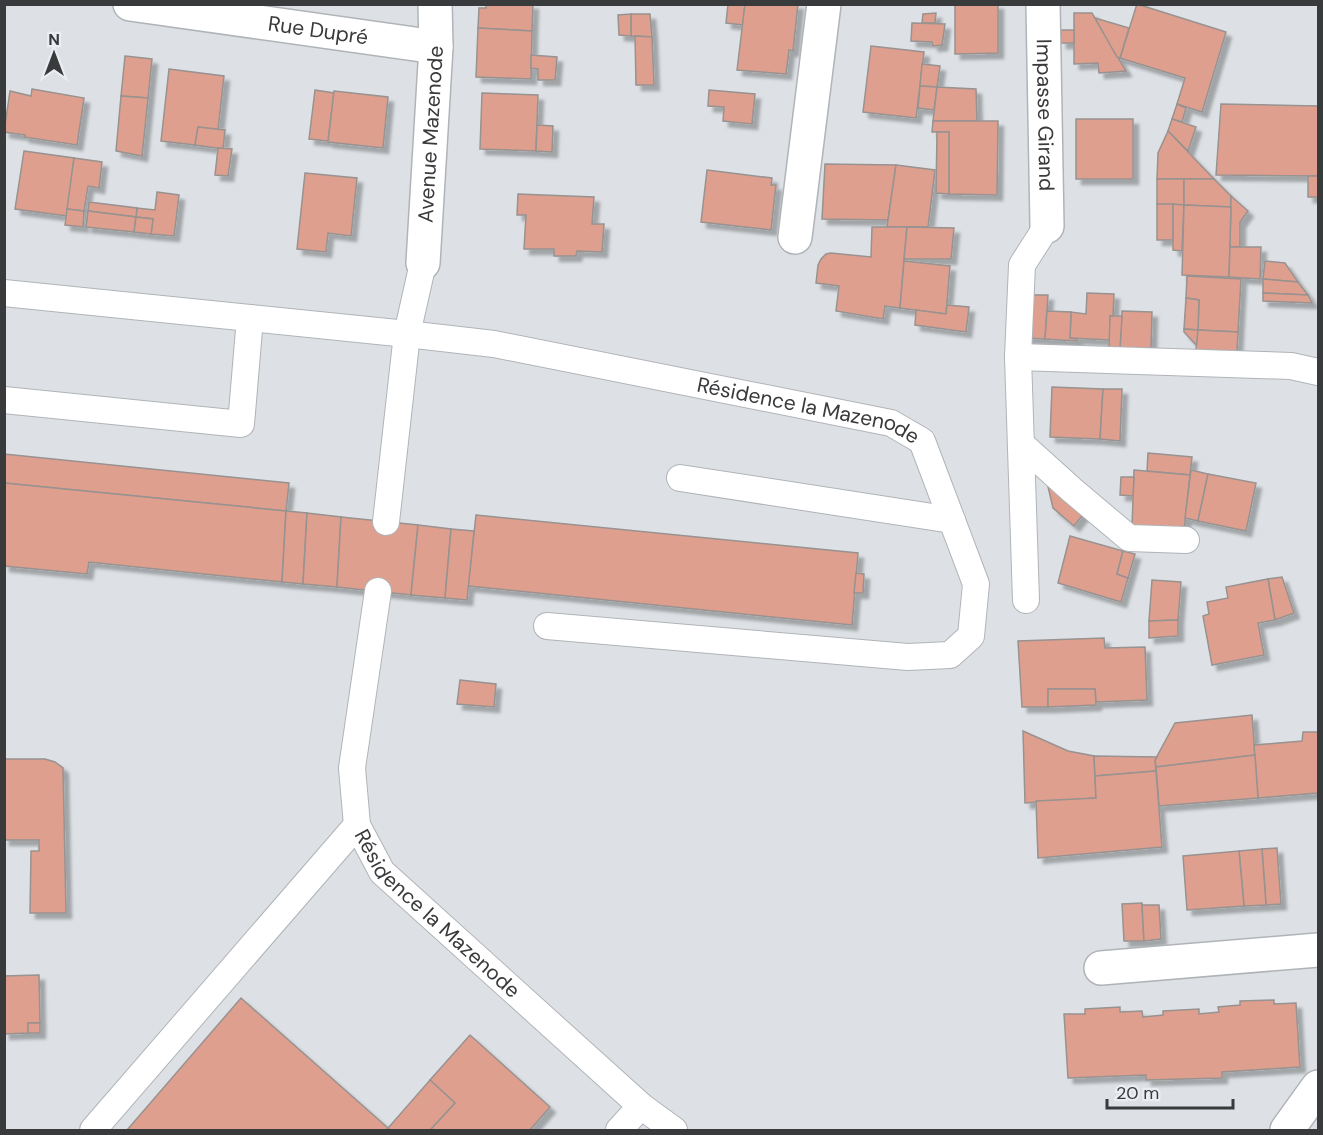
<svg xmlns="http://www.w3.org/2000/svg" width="1323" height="1135" font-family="'DM Sans',sans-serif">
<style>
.building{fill:#df9f8e;stroke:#989291;stroke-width:1.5;filter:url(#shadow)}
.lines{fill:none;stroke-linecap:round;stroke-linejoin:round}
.lane-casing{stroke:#b0b4b8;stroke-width:28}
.street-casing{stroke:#b0b4b8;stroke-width:36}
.lane{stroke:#fff;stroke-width:26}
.street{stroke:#fff;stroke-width:33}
.labels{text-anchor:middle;stroke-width:6;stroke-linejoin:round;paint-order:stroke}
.street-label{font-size:21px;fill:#393a3c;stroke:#eaeef3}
</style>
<defs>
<filter id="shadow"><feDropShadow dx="5.5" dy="5.5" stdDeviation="1.5" flood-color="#0004"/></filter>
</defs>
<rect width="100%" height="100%" fill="#dde1e5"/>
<g class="building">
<path d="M486,4H533L532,31L478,28L479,8H486Z"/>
<path d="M728,4H745L743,25L726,23Z"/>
<path d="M745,4H798L793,51L789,50L786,74L737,70Z"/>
<path d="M955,4H998V53L955,54Z"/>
<path d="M1137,4L1226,32L1202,112L1177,104L1185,78L1120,58Z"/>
<path d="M936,13L935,23H922L923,14Z"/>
<path d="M1074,13H1092L1126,71L1099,73L1098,63L1074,64Z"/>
<path d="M631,14H650L652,37L631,36Z"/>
<path d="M631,14V36L619,35L618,15Z"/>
<path d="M1095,18L1129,28L1120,58L1117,57Z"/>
<path d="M912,23L945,24L942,45L933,46L932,42L911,41Z"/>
<path d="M478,28L532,31L531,79L476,77Z"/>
<rect x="1061" y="30" width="13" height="13"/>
<path d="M635,36L652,37L654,85H636Z"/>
<path d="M871,46L924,52L916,118L863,112Z"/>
<path d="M531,55L557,57L555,80H538V69L531,68Z"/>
<path d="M125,56L152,59L148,98L121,96Z"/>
<path d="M922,64L940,66L937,87L920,86Z"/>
<path d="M169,69L224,76L218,130L198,127L195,145L161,141Z"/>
<path d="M920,86L937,87L934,110L918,108Z"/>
<path d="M937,87L976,89L977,121H933Z"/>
<path d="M32,89L84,98L77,145L24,137L25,135L4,132L10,91L31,96Z"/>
<path d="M315,90L334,93L328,141L309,139Z"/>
<path d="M709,90L755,94L752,124L723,121L724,107L708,106Z"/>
<path d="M334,91L388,97L383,148L328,142Z"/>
<path d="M482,93L538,95L536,151L480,149Z"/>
<path d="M121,96L148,98L142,156L116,151Z"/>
<path d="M1177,104L1186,108L1182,122L1172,119Z"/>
<path d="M1221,104L1318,106V176L1216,175Z"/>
<rect x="1076" y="119" width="57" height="60"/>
<path d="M1172,119L1196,127L1188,151L1168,131Z"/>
<path d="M933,121H998L997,195L949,194V132H932Z"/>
<path d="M537,125L553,126L552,152L536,151Z"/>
<path d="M198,127L225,130L223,149L195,145Z"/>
<path d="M1168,131L1192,156L1214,179H1157L1158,153Z"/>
<path d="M937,132H949V194L936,193Z"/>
<path d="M218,148L232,149L228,176L215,175Z"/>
<path d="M24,151L74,158L67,216L15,209Z"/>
<path d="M74,158L102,162L99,188L88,186L84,211L67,209Z"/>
<path d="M825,164L896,165L888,220L822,219Z"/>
<path d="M896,165L935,170L928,227H887Z"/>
<path d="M707,170L772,178L771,185H776L771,230L701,222Z"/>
<path d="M305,173L357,178L351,236L328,233L326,252L297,249Z"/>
<rect x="1308" y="176" width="10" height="21"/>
<path d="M1157,179H1184V205L1157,204Z"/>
<path d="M1184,179H1214L1231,196V207L1184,205Z"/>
<path d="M157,192L179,195L174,236L151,234L153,219L136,217L137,208L155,210Z"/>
<path d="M518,194L594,197L592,224H604L602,252L577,251L576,256H554V249H524L526,215H517Z"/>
<path d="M1231,196L1248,211L1240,222V247H1230Z"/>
<path d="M89,202L137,208L136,217L88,211Z"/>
<rect x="1157" y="204" width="16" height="36"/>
<path d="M1173,204L1184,205L1182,251L1173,250Z"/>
<path d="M1184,205L1231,207L1229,277L1182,275Z"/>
<path d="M67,209L84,211L83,227L65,225Z"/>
<path d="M88,211L136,217L134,232L86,227Z"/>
<path d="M136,217L153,219L151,234L134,232Z"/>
<path d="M872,227H907L900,308L885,306L883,319L836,311L839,286L816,283L818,265L821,259L826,254L831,253L871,257Z"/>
<path d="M907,227L954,228L951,259H904Z"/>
<path d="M1230,247H1261L1260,279L1229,277Z"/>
<path d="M904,261L950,266L946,314L900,308Z"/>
<path d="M1265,261L1285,263L1298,282L1263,279Z"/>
<path d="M1187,276L1241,279L1238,332L1198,330L1199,300L1186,298Z"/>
<path d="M1263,279L1298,282L1308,295L1263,293Z"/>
<path d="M1087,293L1114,294L1113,316H1110V340L1070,338L1071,312L1086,314Z"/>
<path d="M1263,293L1308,295L1312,303L1263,301Z"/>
<path d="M1028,295H1048L1045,339L1026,338Z"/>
<path d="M1186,298L1199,300L1198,330L1184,329Z"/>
<path d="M947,305L969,307L966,332L915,325L916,310L946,314Z"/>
<path d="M1047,311L1071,312L1070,338L1077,339V341L1045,339Z"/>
<path d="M1122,311L1152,312L1151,348H1120Z"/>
<path d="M1110,316H1122L1120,348L1109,347Z"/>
<path d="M1184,329L1198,330L1197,346L1184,332Z"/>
<path d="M1198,330L1238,332L1237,351L1196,350Z"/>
<path d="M1052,387L1103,389L1100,439L1050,437Z"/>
<path d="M1103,389H1122L1120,441L1100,439Z"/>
<path d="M1148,453L1192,457L1190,475L1147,471Z"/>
<path d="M4,454L289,483L286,511L4,483Z"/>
<path d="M1134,470L1190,475L1184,531L1132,526Z"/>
<path d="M1191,470L1208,474L1198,521L1185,518Z"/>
<path d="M1208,474L1256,483L1246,531L1198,521Z"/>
<path d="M1121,477H1134L1133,496L1120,495Z"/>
<path d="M1046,478L1085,512L1074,526L1053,508Z"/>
<path d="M4,483L286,511L282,582L89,562L87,574L4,566Z"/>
<path d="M286,511L307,513L303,584L282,582Z"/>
<path d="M307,513L341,517L337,587L303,584Z"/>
<path d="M476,515L858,553L852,625L468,586Z"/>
<path d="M341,517L418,525L411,595L337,587Z"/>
<path d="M418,525L451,529L445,598L411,595Z"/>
<path d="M451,529L474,531L467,600L445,598Z"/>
<path d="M1070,536L1123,551L1117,574L1128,578L1121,602L1058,583Z"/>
<path d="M1123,551L1135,554L1128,578L1117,574Z"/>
<path d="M856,573L864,574L863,593H854Z"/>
<path d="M1282,577L1294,613L1275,620L1268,579Z"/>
<path d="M1268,579L1275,620L1258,623L1264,655L1212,665L1203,616L1209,614L1207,602L1228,598L1226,587Z"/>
<path d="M1152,580L1181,582L1178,620L1149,621Z"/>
<path d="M1178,620V636L1149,638V621Z"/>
<path d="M1104,638L1105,648L1145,647L1147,700L1096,702L1095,689H1048V707H1022L1018,641Z"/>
<path d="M460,680L496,684L494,707L457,704Z"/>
<path d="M1048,689H1095L1096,705L1048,707Z"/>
<path d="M1252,715L1255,755L1156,767L1155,760L1175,723Z"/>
<path d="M1023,731L1068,751L1094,756L1096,798L1025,803Z"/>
<path d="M1303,732H1318V793L1258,798L1254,745L1302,741Z"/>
<path d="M1255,755L1258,798L1159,806L1156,767Z"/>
<path d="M1094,756L1157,757L1155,760L1156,771L1095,776Z"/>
<path d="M4,759H45L55,762L63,768L66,913H30L31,851H39V840H4Z"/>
<path d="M1156,771L1162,847L1038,858L1036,801L1096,798L1095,776Z"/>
<path d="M1277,848L1281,904L1266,905L1262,849Z"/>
<path d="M1262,849L1266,905L1244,906L1239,851Z"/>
<path d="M1239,851L1244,906L1187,910L1183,856Z"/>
<path d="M1142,903L1144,941H1124L1122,904Z"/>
<path d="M1142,905H1159L1161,939L1144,941Z"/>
<path d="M39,975L40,1023H28V1033L4,1034V976Z"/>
<path d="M241,998L388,1128L386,1130H127Z"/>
<path d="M1274,1000V1004L1296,1003L1300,1067L1222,1072V1078L1146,1080V1075L1068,1078L1064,1014H1085V1009L1120,1007V1012L1142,1011L1143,1017L1163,1015V1011L1199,1009V1014L1219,1012L1218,1007L1240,1005V1001Z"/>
<rect x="28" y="1023" width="12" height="10"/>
<path d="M470,1035L550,1107L530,1130H430L455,1103L430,1080Z"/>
<path d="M430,1080L455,1103L430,1130H391L388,1128Z"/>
</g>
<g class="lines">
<defs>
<g id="lane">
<path id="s1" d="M4,293L407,334L494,344L891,423L922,441L976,584L971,636L950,655L908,657L547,626"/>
<path d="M1018,357L1291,366L1318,372"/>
<path d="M4,400L241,424L250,318"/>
<path d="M1021,444L1072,490L1129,538L1186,540"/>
<path d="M680,478L952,520"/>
<path d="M386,522L407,334L423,263"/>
<path id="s2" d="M378,591L352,768L357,825L382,872L641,1106L674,1130"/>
<path d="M1026,600L1018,357L1022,265L1047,226"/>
<path d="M93,1130L357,825"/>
<path d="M619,1130L641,1106"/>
</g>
<g id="street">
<path id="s3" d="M130,4L436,47"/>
<path id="s4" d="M1043,4L1047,226"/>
<path d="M795,237L824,4"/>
<path id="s5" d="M423,263L436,47L435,4"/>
<path d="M1101,968L1318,950"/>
<path d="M1287,1130L1318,1087"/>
</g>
</defs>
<use href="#lane" class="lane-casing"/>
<use href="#street" class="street-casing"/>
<use href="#lane" class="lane"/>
<use href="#street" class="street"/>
</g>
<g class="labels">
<g class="street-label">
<text dy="7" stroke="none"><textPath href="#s3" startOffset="190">Rue Dupré</textPath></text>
<text dy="7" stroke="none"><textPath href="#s4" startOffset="111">Impasse Girand</textPath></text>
<text dy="7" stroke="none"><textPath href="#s5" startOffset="129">Avenue Mazenode</textPath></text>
<text dy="7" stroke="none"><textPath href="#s1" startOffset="814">Résidence la Mazenode</textPath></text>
<text dy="7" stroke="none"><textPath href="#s2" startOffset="357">Résidence la Mazenode</textPath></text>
</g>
</g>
<rect width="1323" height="1135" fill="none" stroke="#393a3c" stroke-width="12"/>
<g transform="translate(54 54)" stroke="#eaeef3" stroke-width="4.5" paint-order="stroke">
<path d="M0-4.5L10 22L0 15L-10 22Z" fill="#393a3c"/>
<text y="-9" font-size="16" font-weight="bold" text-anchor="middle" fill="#393a3c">N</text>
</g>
<path d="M1107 1099v9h126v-9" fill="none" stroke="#393a3c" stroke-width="3"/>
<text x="1116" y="1099" font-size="18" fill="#393a3c" stroke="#eaeef3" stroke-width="4.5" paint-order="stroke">20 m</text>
</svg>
